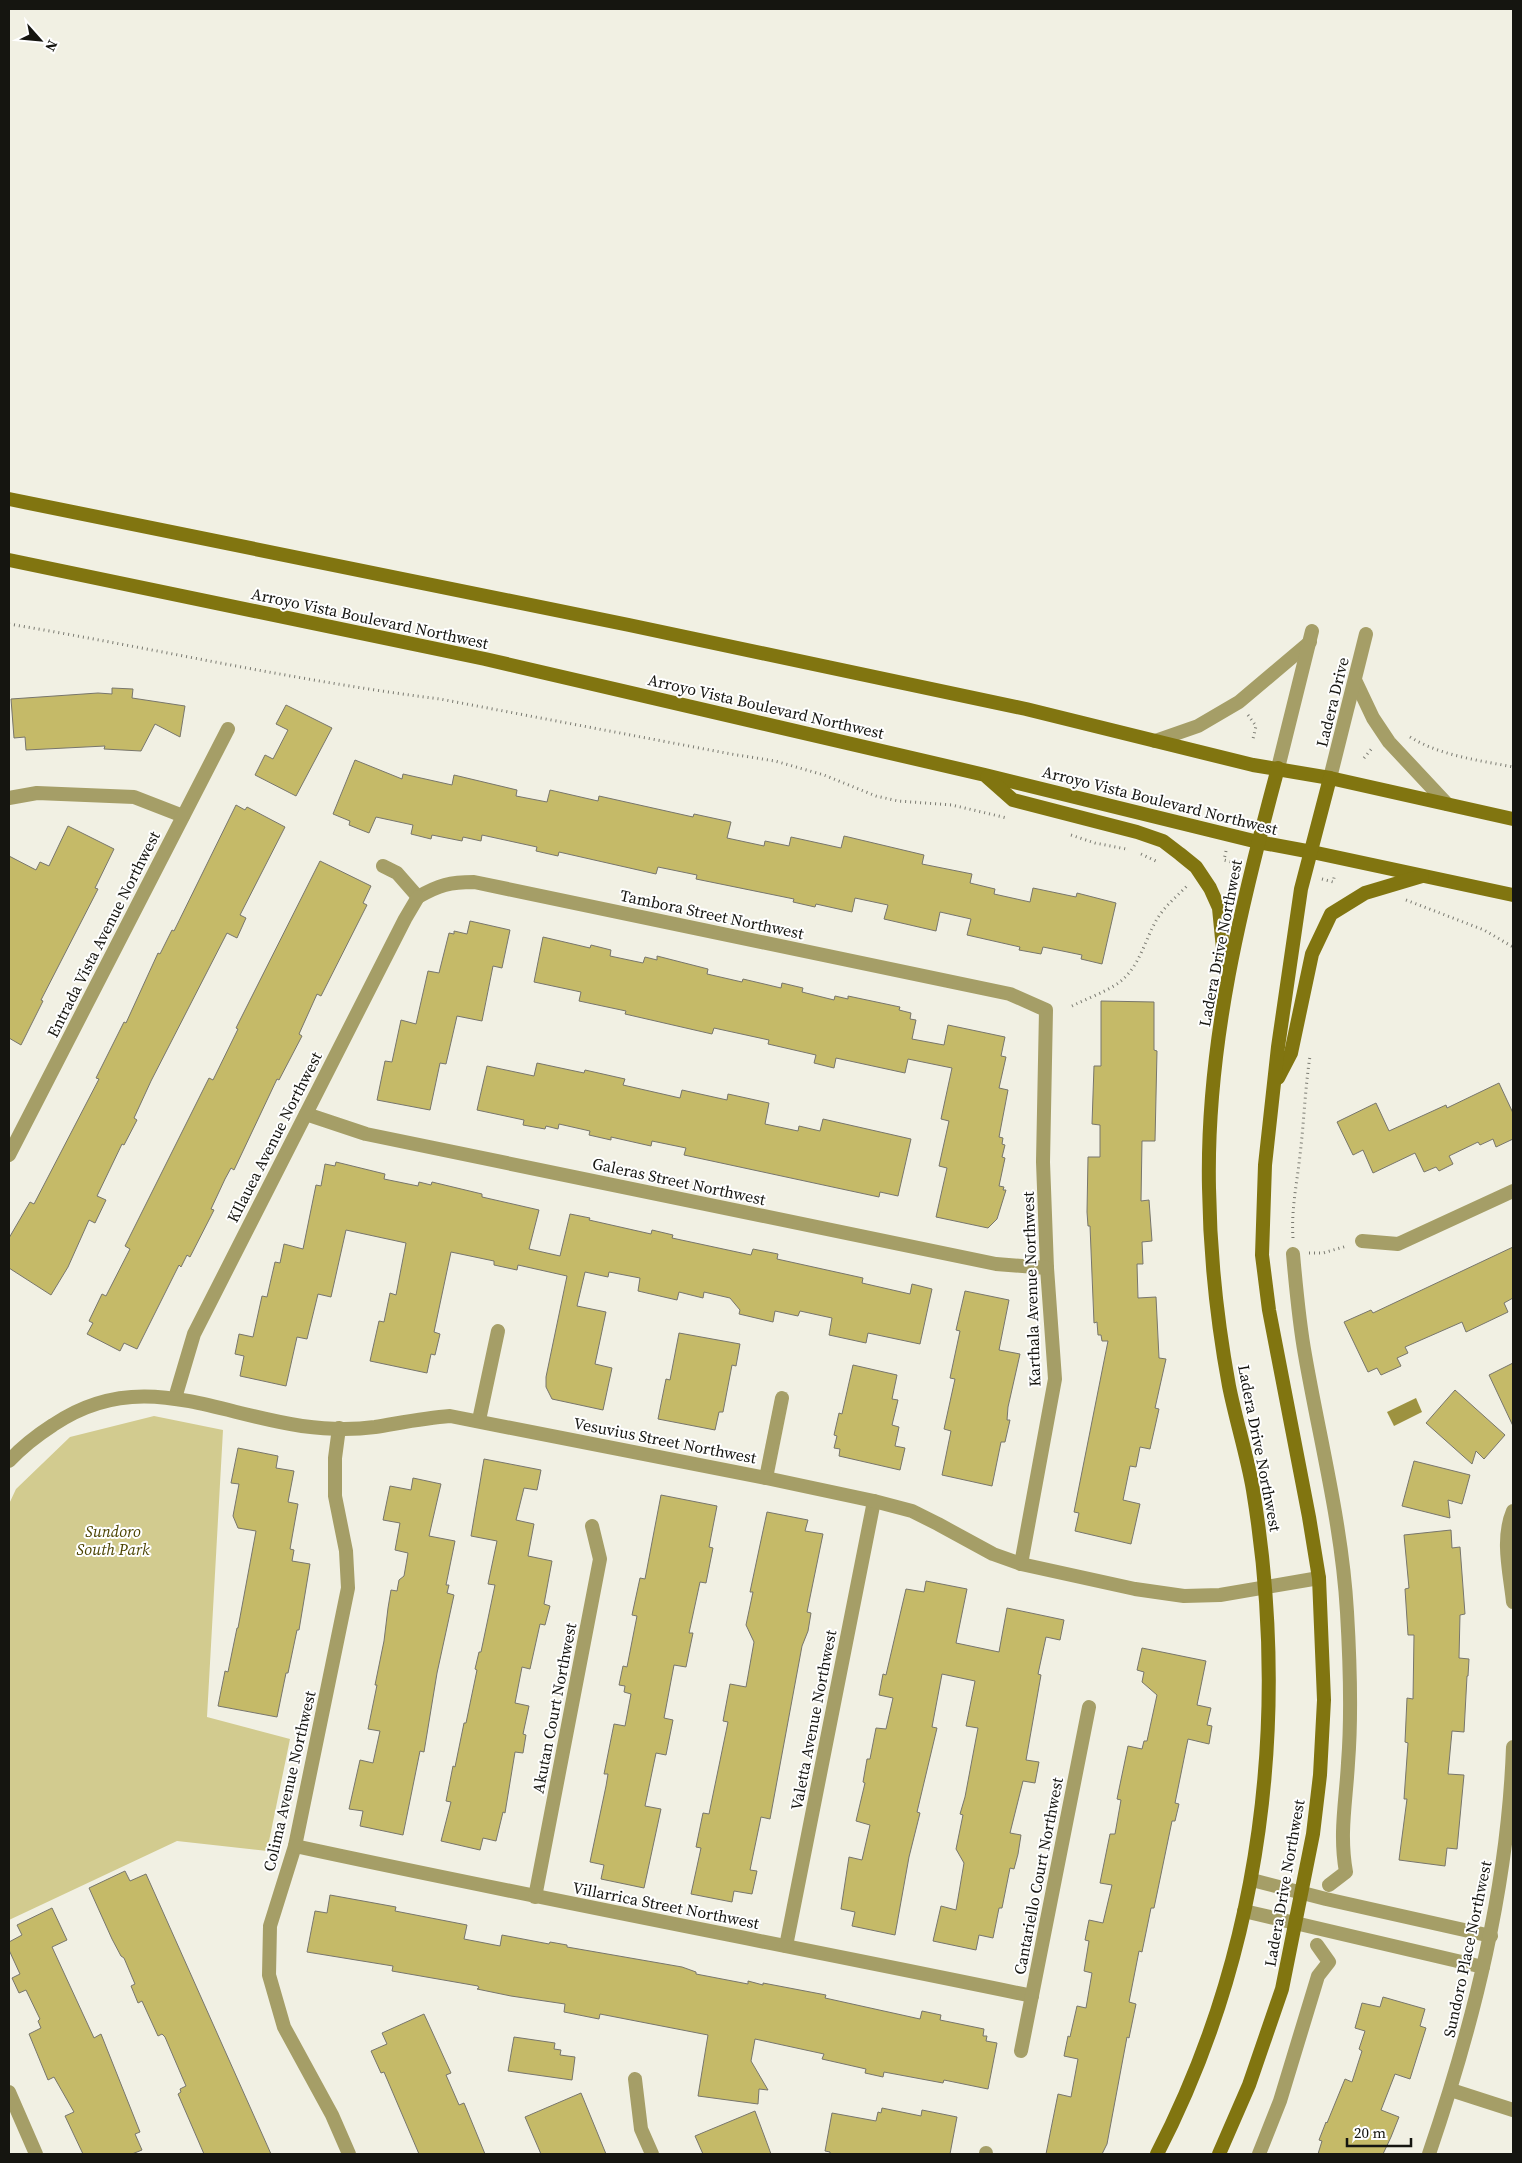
<svg xmlns="http://www.w3.org/2000/svg" width="1522" height="2163" font-family="'Source Serif 4',serif">
<style>
.green{fill:#d2cb8f}
.water{fill:#9d9240}
.building{fill:#c5ba68;stroke:#78766c}
.lines{fill:none;stroke-linecap:round;stroke-linejoin:round}
.path{stroke:#7a7a71;stroke-width:3;stroke-dasharray:1 4;stroke-linecap:butt}
.pedestrian{stroke:#a59e67;stroke-width:14}
.minor{stroke:#a59e67;stroke-width:14}
.tertiary{stroke:#a59e67;stroke-width:14}
.secondary{stroke:#817510;stroke-width:14}
.labels{text-anchor:middle;stroke-width:4;stroke-linejoin:round;paint-order:stroke}
.street-label{font-size:16px;fill:#151510;stroke:#fff}
.park-label{font-size:16px;font-style:italic;fill:#4b4300;stroke:#fff}
</style>
<rect width="100%" height="100%" fill="#f1f0e3"/>
<path class="green" d="M154,1416L223,1430L207,1717L290,1739L267,1851L177,1841L9,1920V1504L16,1489L70,1437Z"/>
<path class="water" d="M1416,1398L1422,1412L1394,1426L1387,1412Z"/>
<g class="building">
<path d="M112,688L133,689L132,698L185,706L180,737L155,724L141,751L104,749L105,746L26,750L25,737L14,738L11,699L98,693L112,694Z"/>
<path d="M286,705L332,728L296,796L255,775L265,755L273,759L288,730L276,724Z"/>
<path d="M355,760L402,779L403,774L452,785L454,775L517,790L516,796L547,802L550,790L598,801L599,796L693,817L694,814L731,822L727,838L764,846L765,841L789,846L791,837L841,848L844,836L924,855L922,864L972,874L970,883L995,889L994,894L1030,902L1033,888L1076,897L1077,893L1116,903L1102,964L1081,959L1082,955L1043,947L1041,954L1019,950L1020,947L967,935L971,919L940,912L936,931L884,919L888,905L855,898L852,912L816,904L815,907L793,902L794,899L696,879L697,875L658,867L656,874L559,852L558,856L536,851L537,847L482,835L481,841L463,837L462,841L432,835L431,839L411,834L413,825L376,817L369,833L349,825L350,821L333,814Z"/>
<path d="M236,805L245,810L247,807L285,827L240,915L246,918L237,938L227,933L151,1081L134,1118L137,1120L124,1145L122,1144L97,1196L106,1200L95,1223L89,1220L68,1267L51,1295L9,1268V1238L30,1202L34,1204L99,1079L96,1078L124,1022L126,1023L158,953L160,954L172,930L174,931Z"/>
<path d="M68,826L114,849L95,888L98,889L41,1000L43,1001L21,1045L9,1038V856L36,870L40,862L49,866Z"/>
<path d="M320,861L371,886L363,903L367,905L321,996L317,994L299,1034L302,1036L279,1080L277,1079L234,1170L231,1168L225,1179L211,1209L214,1210L190,1257L187,1255L181,1267L179,1265L137,1349L124,1343L120,1351L87,1334L93,1323L89,1321L102,1294L106,1296L130,1249L125,1246L209,1078L213,1080L238,1029L236,1028Z"/>
<path d="M470,921L510,930L502,968L493,966L482,1021L457,1016L446,1064L440,1063L430,1110L377,1100L385,1061L392,1062L401,1020L416,1024L428,971L439,973L449,933L454,934V931L467,934Z"/>
<path d="M543,937L590,948L591,945L611,950L610,956L643,963L645,957L657,960V956L708,969L707,974L742,982L743,979L781,988L782,983L803,988L802,992L834,1000L835,996L848,999V996L900,1007L899,1010L911,1013L910,1019L916,1020L912,1039L944,1045L948,1025L1005,1037L1001,1056L1006,1057L999,1088L1008,1090L999,1137L1003,1138L1002,1144L1005,1145L1002,1157L1005,1158L999,1186L1004,1187L1003,1190H1006L997,1219L988,1228L936,1217L947,1168L939,1166L949,1121L941,1119L952,1068L908,1059L905,1073L836,1058L834,1068L814,1063L816,1055L768,1044L769,1040L714,1028L712,1034L625,1014L626,1011L579,1001L581,992L534,982Z"/>
<path d="M1101,1001L1154,1002V1050L1157,1051L1155,1141H1142L1141,1201L1149,1200L1152,1241L1142,1242L1143,1264H1137L1138,1298L1156,1297L1159,1358L1166,1359L1155,1408L1159,1409L1150,1449L1140,1447L1136,1467L1130,1466L1123,1500L1140,1504L1131,1544L1075,1531L1079,1513L1074,1512L1108,1341H1102L1101,1335H1098L1097,1322L1094,1323L1090,1226H1088L1087,1212L1088,1157H1100V1125L1092,1124L1094,1066H1101Z"/>
<path d="M537,1063L584,1073L585,1070L625,1079L623,1085L680,1098L682,1090L727,1100L728,1094L769,1103L765,1124L798,1131L799,1126L820,1131L823,1119L911,1139L898,1196L880,1192L879,1197L684,1155L686,1148L652,1141L651,1146L611,1137V1140L589,1135L590,1131L559,1124L558,1129L546,1126L545,1129L523,1125L524,1120L477,1110L487,1066L534,1076Z"/>
<path d="M1499,1083L1513,1113V1139L1496,1147L1493,1139L1480,1145L1478,1142L1449,1156L1453,1164L1439,1171L1436,1167L1424,1172L1415,1153L1373,1173L1363,1150L1353,1155L1337,1122L1376,1103L1389,1131L1446,1105L1447,1108Z"/>
<path d="M336,1162L385,1174L384,1179L418,1186L419,1182L431,1185L432,1182L482,1194V1197L539,1210L529,1249L560,1256L570,1214L590,1218L589,1220L651,1234L652,1230L673,1235L672,1238L751,1255L753,1249L778,1254L777,1259L863,1278L862,1283L910,1294L912,1284L932,1289L920,1344L868,1333L866,1343L829,1335L832,1318L800,1311L798,1316L775,1311L773,1322L739,1314L740,1310L730,1298L704,1292L703,1298L679,1292L677,1300L638,1291L640,1278L609,1272L608,1277L585,1272L577,1306L606,1312L595,1364L612,1368L603,1410L552,1399L546,1387V1377L567,1276L518,1265L517,1270L494,1265V1261L451,1252L434,1332L440,1334L435,1355L431,1354L427,1373L370,1361L379,1321L384,1322L390,1293L396,1295L406,1243L346,1230L331,1297L318,1294L307,1339L297,1337L286,1386L240,1376L244,1356L235,1354L239,1334L253,1337L262,1296L267,1297L275,1262L280,1263L284,1244L303,1249L316,1185L321,1186L325,1164L335,1166Z"/>
<path d="M1513,1247V1298L1504,1303L1508,1312L1466,1332L1462,1322L1405,1347L1408,1353L1397,1358L1401,1366L1381,1375L1377,1368L1368,1372L1344,1322L1371,1310L1373,1313Z"/>
<path d="M965,1291L1009,1300L999,1350L1020,1354L1008,1407L1007,1420H1010L1005,1442H1001L992,1486L942,1475L951,1431L944,1429L955,1379L950,1378L960,1331L956,1330Z"/>
<path d="M679,1333L740,1344L736,1366L732,1365L723,1412H719L715,1430L658,1419L666,1379L670,1380Z"/>
<path d="M1513,1363V1426L1489,1375Z"/>
<path d="M853,1365L897,1375L892,1399L898,1400L892,1425L899,1427L895,1446L905,1448L900,1470L839,1456L840,1449L834,1448L837,1436L834,1435L839,1413L842,1414Z"/>
<path d="M1455,1390L1505,1435L1484,1459L1476,1451L1472,1464L1426,1423Z"/>
<path d="M238,1448L278,1456L276,1468L294,1471L288,1502L298,1504L290,1549L294,1550L292,1561L310,1564L299,1630H297L288,1673H286L277,1717L218,1706L225,1671L228,1672L237,1628H238L256,1531L238,1528L233,1516L239,1484L231,1483Z"/>
<path d="M484,1459L541,1470L537,1490L524,1488L516,1520L534,1524L528,1556L552,1561L544,1604L550,1606L545,1625L540,1624L530,1669L522,1667L515,1703L529,1706L523,1734L526,1735L523,1753L515,1752L505,1813L503,1812L496,1841L483,1838L480,1850L441,1841L451,1802L446,1801L453,1766L455,1767L464,1723H466L477,1670L475,1669L479,1652H481L495,1585L488,1584L497,1541L471,1536Z"/>
<path d="M1414,1461L1470,1475L1462,1504L1448,1500L1450,1518L1402,1506Z"/>
<path d="M413,1478L441,1484L429,1536L455,1541L446,1585H449L447,1593L454,1595L437,1673L424,1752L420,1751L403,1835L360,1826L363,1811L349,1809L360,1760L373,1763L380,1731L368,1729L377,1685H375L384,1641L388,1608L391,1590L397,1591L399,1580L404,1576L408,1553L395,1550L400,1523L383,1520L390,1486L411,1490Z"/>
<path d="M661,1495L717,1506L709,1547L713,1548L706,1583L700,1582L689,1633H693L686,1667L674,1665L664,1718L673,1720L666,1755L656,1753L645,1806L661,1809L644,1888L601,1879L604,1865L590,1862L606,1786L608,1774H604L614,1724L625,1726L631,1694L624,1692L625,1686L619,1685L623,1666L627,1667L637,1616L632,1615L640,1578L645,1579Z"/>
<path d="M767,1512L808,1520L805,1531L823,1534L807,1612L811,1613L808,1631L802,1646L770,1819L761,1817L750,1870L757,1871L752,1894L734,1891L732,1902L691,1894L701,1848L696,1847L703,1813L709,1814L728,1722L723,1721L730,1684L746,1687L754,1642L746,1625L753,1592H750Z"/>
<path d="M1451,1530L1452,1548L1460,1547L1465,1614L1460,1615L1459,1658L1469,1659L1468,1676H1467L1464,1732L1452,1731L1448,1774L1464,1775L1457,1849L1447,1848L1445,1866L1399,1860L1407,1799H1404L1408,1743L1405,1742L1407,1698L1413,1699L1414,1635H1408L1405,1589L1409,1588L1404,1535Z"/>
<path d="M926,1581L967,1589L956,1643L999,1652L1007,1608L1064,1620L1060,1640L1046,1637L1038,1674L1041,1675L1026,1760L1039,1762L1035,1783L1023,1781L1010,1833L1021,1835L1018,1854L1014,1869L1010,1868L1002,1908H999L993,1938L979,1935L976,1950L933,1941L941,1906L956,1910L964,1863L956,1849L963,1815L960,1814L965,1797L978,1728L966,1726L975,1681L942,1674L932,1727L937,1728L917,1812L920,1813L909,1857L895,1935L852,1926L855,1912L841,1909L849,1857L862,1860L870,1825L856,1821L865,1783L863,1782L867,1759H870L876,1728L886,1729L893,1698L879,1695L883,1674L886,1675L906,1589L924,1592Z"/>
<path d="M1142,1648L1206,1661L1197,1705L1211,1708L1207,1725L1212,1726L1209,1744L1188,1739L1175,1803L1179,1804L1175,1821H1172L1154,1908H1151L1142,1952L1139,1951L1129,2002L1136,2004L1129,2038L1127,2037L1107,2144L1102,2154H1046L1058,2094L1071,2097L1078,2059L1064,2056L1068,2036L1070,2037L1077,2006L1086,2008L1092,1973L1084,1971L1089,1941L1085,1940L1089,1920L1103,1923L1112,1885L1100,1883L1110,1834H1115L1121,1800L1117,1799L1128,1746L1142,1749L1144,1741H1147L1157,1695L1142,1682L1144,1672L1137,1670Z"/>
<path d="M125,1871L130,1881L146,1874L271,2154H204L178,2094L181,2092L180,2089L186,2086L165,2037L162,2034L158,2036L142,2001L138,2003L131,1986L135,1984L124,1958L121,1956L112,1939L89,1888Z"/>
<path d="M330,1895L396,1907L395,1911L467,1925L464,1939L500,1946L502,1935L549,1944L550,1942L567,1945V1947L682,1967L696,1972V1974L748,1984V1981L763,1985V1983L826,1995L825,1998L920,2019L922,2011L941,2015L940,2020L984,2029L983,2036H987L986,2041L997,2043L988,2089L944,2080L943,2083L884,2072L883,2077L865,2073L866,2069L822,2059L824,2054L755,2039L751,2061L768,2090L759,2089L758,2104L698,2096L708,2035L600,2014L599,2019L564,2012L565,2004L511,1996L477,1989L479,1988L478,1986L392,1971L393,1966L307,1952L315,1911L327,1913Z"/>
<path d="M52,1908L67,1940L52,1947L94,2038L101,2034L140,2132L135,2134L142,2150L132,2154H83L65,2116L74,2112L54,2077L48,2080L29,2034L41,2028L38,2021L40,2019L26,1990L19,1993L12,1978L20,1974L9,1950V1942L22,1935L17,1925Z"/>
<path d="M1383,1997L1425,2009L1420,2026L1426,2028L1410,2079L1395,2074L1381,2110L1399,2117L1391,2137L1383,2154H1318L1322,2141L1319,2140L1326,2122L1327,2123L1345,2079L1352,2082L1362,2051L1359,2049L1365,2031L1355,2028L1362,2003L1380,2007Z"/>
<path d="M424,2014L451,2073L446,2075L459,2105L464,2103L485,2154H419L384,2072L381,2073L371,2051L387,2044L382,2033Z"/>
<path d="M514,2037L555,2043L554,2049L561,2050L560,2055L575,2057L572,2080L508,2071Z"/>
<path d="M581,2093L606,2154H541L525,2117Z"/>
<path d="M882,2108L921,2116L922,2110L957,2117L950,2154H830V2152L825,2151L832,2113L876,2121L878,2112L881,2113Z"/>
<path d="M755,2111L771,2154H703L695,2136Z"/>
</g>
<g class="lines">
<g class="path">
<path d="M9,624C153,648 295,681 440,699L731,754L775,761L824,775L876,796L898,801L952,805L1007,818"/>
<path d="M1248,715L1256,726L1253,739"/>
<path d="M1410,737C1441,756 1478,760 1513,767"/>
<path d="M1364,758L1373,747"/>
<path d="M1071,835L1095,843L1126,849"/>
<path d="M1226,851L1224,860L1235,863"/>
<path d="M1141,854L1158,862"/>
<path d="M1322,879L1333,882L1335,874"/>
<path d="M1406,900L1484,930L1513,947"/>
<path d="M1072,1006C1086,999 1103,993 1117,984C1140,968 1144,941 1157,919C1165,906 1177,896 1188,885"/>
<path d="M1293,1238C1291,1210 1297,1183 1300,1155C1304,1122 1305,1089 1310,1056"/>
<path d="M1309,1253H1323L1347,1246"/>
</g>
<g class="pedestrian">
<path d="M1293,1254C1296,1288 1299,1322 1305,1355C1320,1441 1342,1525 1347,1612C1350,1662 1352,1713 1348,1763C1346,1801 1339,1834 1346,1872L1329,1885"/>
<path d="M1259,2154L1280,2101L1318,1976L1329,1962L1317,1945"/>
</g>
<g class="minor">
<path d="M1355,680L1373,718L1389,742L1447,804"/>
<path d="M1155,741L1198,726L1239,702L1310,642"/>
<path d="M1278,768L1312,631"/>
<path d="M1330,778L1366,634"/>
<path d="M9,798L37,793L134,797L183,816"/>
<path d="M383,866L397,873L418,897C439,885 450,882 474,882L1010,994L1046,1010L1043,1162L1047,1268L1055,1379L1021,1564"/>
<path d="M306,1114L366,1134L996,1264L1047,1268"/>
<path d="M9,1155L228,729"/>
<path d="M1362,1241L1398,1244L1513,1191"/>
<path d="M175,1398L194,1334L405,919L418,897"/>
<path d="M479,1420L498,1331"/>
<path d="M339,1428L335,1458V1496L346,1551L348,1588L295,1846L270,1926L269,1975L284,2027L332,2115L349,2154"/>
<path d="M766,1478L782,1398"/>
<path d="M1513,1511C1501,1539 1510,1573 1513,1602"/>
<path d="M295,1846C540,1899 786,1945 1032,1996"/>
<path d="M1252,1880L1326,1899L1491,1936"/>
<path d="M535,1897L600,1559L592,1526"/>
<path d="M1244,1911L1483,1967"/>
<path d="M786,1946L874,1501"/>
<path d="M1021,2051L1089,1707"/>
<path d="M635,2079L641,2129L652,2154"/>
<path d="M1451,2090L1513,2110"/>
<path d="M9,2092L36,2154"/>
<path d="M986,2154V2153"/>
<path d="M1429,2154C1474,2022 1508,1887 1513,1747"/>
</g>
<path class="tertiary" d="M9,1461C22,1447 36,1436 53,1425C138,1367 212,1413 302,1426C325,1429 352,1430 375,1427C400,1423 424,1418 450,1416L766,1478L874,1501L912,1511L938,1524L993,1554L1021,1564L1135,1589L1184,1596L1220,1595L1319,1578"/>
<g class="secondary">
<path d="M9,499L629,625L1026,709L1253,765L1330,778L1513,819"/>
<path d="M9,560L485,659L985,775L1258,842L1312,852L1513,895"/>
<path d="M987,777L1013,800L1137,832L1163,841L1180,854L1196,867L1210,888L1219,908L1225,969"/>
<path d="M1278,1078L1291,1053L1312,954L1331,914L1365,893L1422,876"/>
<path d="M1157,2154C1263,1949 1290,1716 1253,1490C1247,1455 1236,1421 1229,1386C1217,1321 1210,1254 1209,1188C1206,1045 1241,905 1278,768"/>
<path d="M1219,2154L1249,2085L1282,1989L1313,1834L1320,1775L1324,1700L1319,1578L1309,1517L1269,1310L1262,1255L1265,1165L1278,1047L1301,889L1330,778"/>
</g>
</g>
<g class="labels">
<g class="street-label">
<text transform="translate(370 618) rotate(12)" y="6">Arroyo Vista Boulevard Northwest</text>
<text transform="translate(1332 702) rotate(-76)" y="6">Ladera Drive</text>
<text transform="translate(766 706) rotate(13)" y="6">Arroyo Vista Boulevard Northwest</text>
<text transform="translate(1160 800) rotate(14)" y="6">Arroyo Vista Boulevard Northwest</text>
<text transform="translate(712 914) rotate(12)" y="6">Tambora Street Northwest</text>
<text transform="translate(103 934) rotate(-63)" y="6">Entrada Vista Avenue Northwest</text>
<text transform="translate(1220 943) rotate(-79)" y="6">Ladera Drive Northwest</text>
<text transform="translate(274 1137) rotate(-63)" y="6">KIlauea Avenue Northwest</text>
<text transform="translate(679 1181) rotate(12)" y="6">Galeras Street Northwest</text>
<text transform="translate(1031 1289) rotate(-92)" y="6">Karthala Avenue Northwest</text>
<text transform="translate(665 1440) rotate(11)" y="6">Vesuvius Street Northwest</text>
<text transform="translate(1260 1448) rotate(79)" y="6">Ladera Drive Northwest</text>
<text transform="translate(554 1708) rotate(-79)" y="6">Akutan Court Northwest</text>
<text transform="translate(813 1720) rotate(-79)" y="6">Valetta Avenue Northwest</text>
<text transform="translate(289 1781) rotate(-77)" y="6">Colima Avenue Northwest</text>
<text transform="translate(1038 1876) rotate(-79)" y="6">Cantariello Court Northwest</text>
<text transform="translate(1284 1883) rotate(-80)" y="6">Ladera Drive Northwest</text>
<text transform="translate(666 1905) rotate(11)" y="6">Villarrica Street Northwest</text>
<text transform="translate(1467 1949) rotate(-78)" y="6">Sundoro Place Northwest</text>
</g>
<g class="park-label">
<text x="113" y="1537">Sundoro<tspan x="113" dy="18">South Park</tspan></text>
</g>
</g>
<rect width="1522" height="2163" fill="none" stroke="#151510" stroke-width="20"/>
<g transform="translate(40 40) rotate(117)" stroke="#ffffff" stroke-width="4" paint-order="stroke">
<path d="M0-4L9 19L0 12L-9 19Z" fill="#151510"/>
<text y="-8" font-size="14" font-weight="bold" text-anchor="middle" fill="#151510">N</text>
</g>
<path d="M1347 2138v8h64v-8" fill="none" stroke="#151510" stroke-width="2.5"/>
<text x="1354" y="2138" font-size="15" fill="#151510" stroke="#ffffff" stroke-width="4" paint-order="stroke">20 m</text>
</svg>
